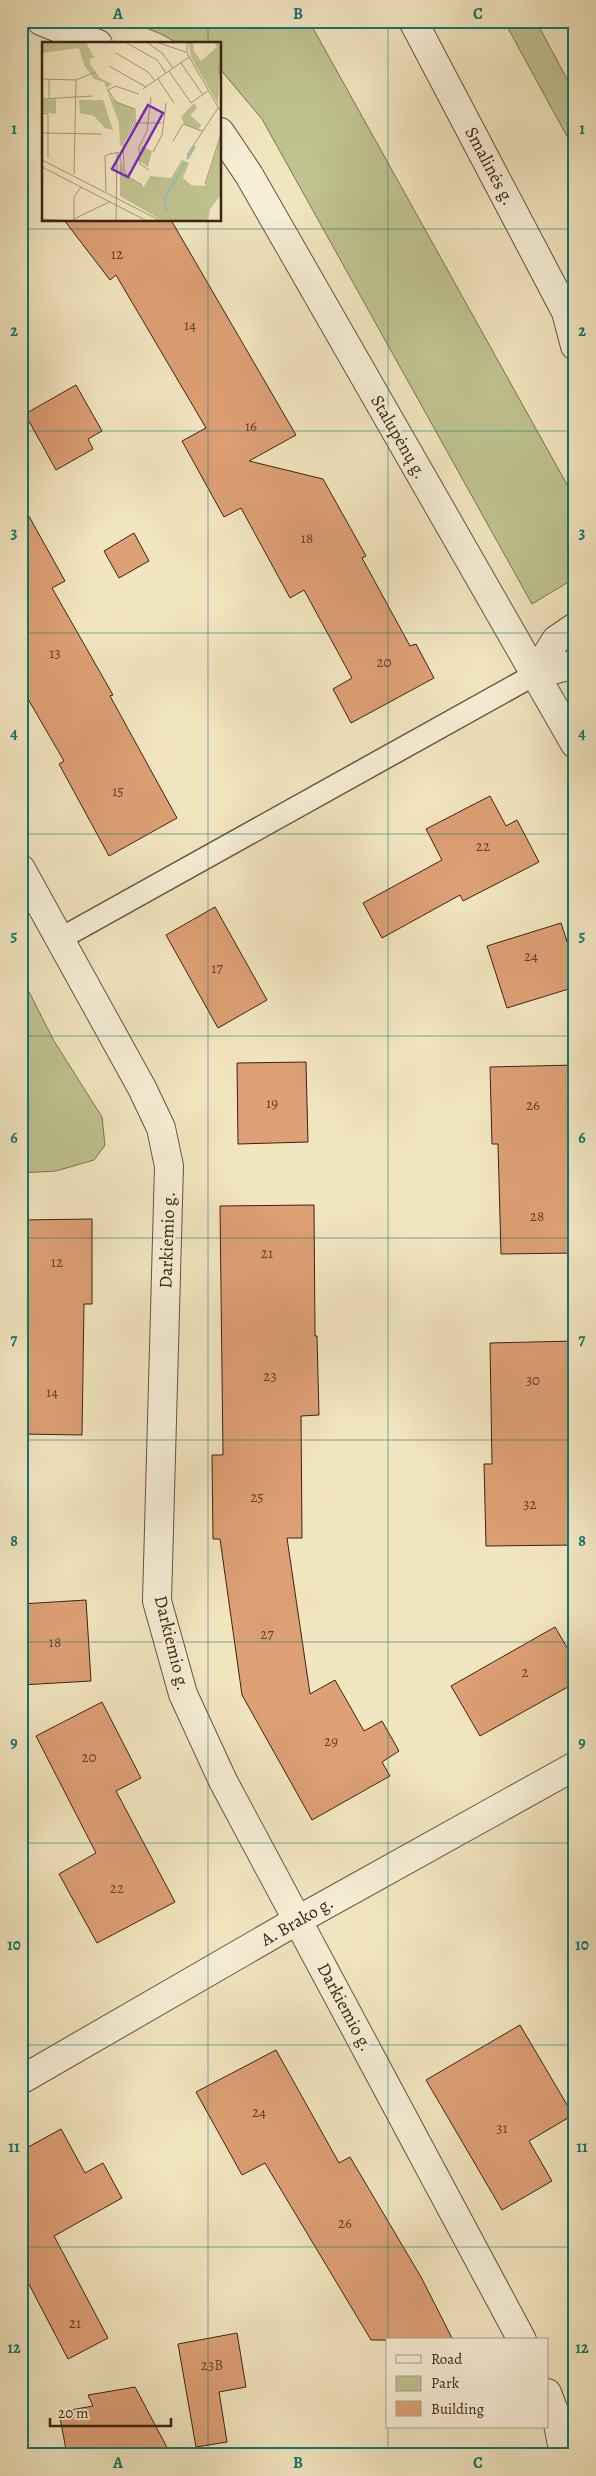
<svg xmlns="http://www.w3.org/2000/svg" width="596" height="2476" font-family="Alegreya,serif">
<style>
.green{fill:#bfc390;stroke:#7d7450}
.building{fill:#dea075;stroke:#3b2411}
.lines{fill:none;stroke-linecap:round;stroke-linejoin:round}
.lane-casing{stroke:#69543d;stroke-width:24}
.street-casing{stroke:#69543d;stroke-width:30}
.lane{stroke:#f7efd7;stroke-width:21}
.street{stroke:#f7efd7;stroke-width:28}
.grid{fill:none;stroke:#0f766e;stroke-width:1;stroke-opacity:0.55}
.labels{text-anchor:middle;stroke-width:5;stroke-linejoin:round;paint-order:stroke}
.number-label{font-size:15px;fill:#64432a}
.street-label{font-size:18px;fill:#3b2411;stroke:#f7efd7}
.inset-river{fill:none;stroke:#9cc0ad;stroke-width:2.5}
.inset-road{fill:none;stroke:#a9987b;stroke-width:1}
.view{fill:#7b2cbf;fill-opacity:0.15;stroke:#7b2cbf;stroke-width:2.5}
.inset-edge{fill:none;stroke:#3b2411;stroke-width:2.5}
.neatline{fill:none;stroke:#0f766e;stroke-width:2}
.grid-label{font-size:16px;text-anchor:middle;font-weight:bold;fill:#0f766e}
</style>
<rect width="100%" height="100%" fill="#f2e6c1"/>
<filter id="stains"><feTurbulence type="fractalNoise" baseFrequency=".004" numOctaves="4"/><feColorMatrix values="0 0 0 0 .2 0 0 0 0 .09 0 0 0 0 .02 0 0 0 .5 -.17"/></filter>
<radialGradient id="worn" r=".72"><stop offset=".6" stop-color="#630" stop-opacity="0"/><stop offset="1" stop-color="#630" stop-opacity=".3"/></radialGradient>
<g class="green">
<path d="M129,21H309L575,499V578L532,604L262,119L220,69V44H179L161,34Z"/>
<path d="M504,21H536L575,94V151Z"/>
<path d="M21,976L54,1041L102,1117L105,1145L94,1160L56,1171L21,1173Z"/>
</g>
<g class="building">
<path d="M64,220H171L296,435L249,461L323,479L366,556L362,558L410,646L416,644L434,678L351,723L333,689L352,678L304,590L290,598L241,508L224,517L182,441L206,428L116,275L110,280Z"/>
<path d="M76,385L102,431L88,439L93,449L56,470L25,414Z"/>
<path d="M21,502L65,581L52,588L113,695L110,696L177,818L109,856L59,764L64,761L21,687Z"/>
<path d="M134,533L149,561L119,578L104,551Z"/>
<path d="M490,796L506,826L517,820L539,862L463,901L460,895L382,938L363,903L442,860L426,829Z"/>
<path d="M215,907L267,1000L218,1028L166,935Z"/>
<path d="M561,923L575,966V987L507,1008L487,946Z"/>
<path d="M306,1062L308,1142L238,1144L237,1063Z"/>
<path d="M575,1065V1253L501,1254L498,1144H492L490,1067Z"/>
<path d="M314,1205L315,1336H317L319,1415L301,1416L302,1538H287L310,1694L335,1680L364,1731L382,1721L399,1751L382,1762L390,1776L312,1820L242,1695L220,1539H213L212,1455H223L220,1206Z"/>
<path d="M92,1219V1304H84L82,1435L21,1434V1220Z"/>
<path d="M575,1341V1545L486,1546L484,1464H492L490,1343Z"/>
<path d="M86,1600L91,1681L21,1685V1604Z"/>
<path d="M555,1627L575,1661V1683L480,1736L451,1686Z"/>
<path d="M102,1702L141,1778L116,1791L175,1902L97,1943L59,1874L96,1853L36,1736Z"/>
<path d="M520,2025L573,2115L529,2141L552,2181L502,2210L426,2080Z"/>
<path d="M276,2050L339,2163L350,2157L421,2277L453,2340H371L265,2163L242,2175L196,2092Z"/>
<path d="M61,2129L85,2173L103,2163L122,2198L54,2236L108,2338L68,2359L21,2269V2151Z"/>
<path d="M237,2333L246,2387L219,2392L227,2442L196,2447L178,2344Z"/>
<path d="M135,2387L171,2455H67L59,2412L93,2406L88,2395Z"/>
</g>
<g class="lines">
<defs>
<path id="lane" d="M58,940L534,675"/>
<g id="street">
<path d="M41,21L98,44"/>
<path d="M413,21L566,312L575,346"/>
<path d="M220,132L249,175L575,744"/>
<path d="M534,675L556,640L575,627"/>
<path d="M534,675L575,664"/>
<path d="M21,869L142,1088L161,1128L169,1166L157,1601L183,1694L223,1781L522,2340"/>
<path d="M21,2080L298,1920L575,1766"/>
<path d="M547,2393L557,2419L564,2455"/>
</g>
</defs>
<use href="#lane" class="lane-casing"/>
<use href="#street" class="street-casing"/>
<use href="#lane" class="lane"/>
<use href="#street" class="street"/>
</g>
<path class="grid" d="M208,21V44M388,21V2340M208,220V2455M21,229H575M21,431H575M21,633H575M21,834H575M21,1036H575M21,1238H575M21,1440H575M21,1642H575M21,1843H575M21,2045H575M21,2247H575M388,2427V2455"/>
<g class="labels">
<g class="number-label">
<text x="117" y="259">12</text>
<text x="190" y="330">14</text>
<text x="251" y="431">16</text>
<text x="307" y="543">18</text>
<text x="55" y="658">13</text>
<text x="384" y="667">20</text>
<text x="118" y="796">15</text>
<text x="483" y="851">22</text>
<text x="531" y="961">24</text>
<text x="217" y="973">17</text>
<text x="272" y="1108">19</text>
<text x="533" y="1110">26</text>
<text x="537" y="1221">28</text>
<text x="267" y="1258">21</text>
<text x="57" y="1267">12</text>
<text x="270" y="1381">23</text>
<text x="533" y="1385">30</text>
<text x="52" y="1397">14</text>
<text x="257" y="1502">25</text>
<text x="530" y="1509">32</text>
<text x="267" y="1639">27</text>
<text x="55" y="1647">18</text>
<text x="525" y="1677">2</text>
<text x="331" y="1746">29</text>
<text x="89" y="1762">20</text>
<text x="117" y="1893">22</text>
<text x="259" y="2117">24</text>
<text x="502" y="2133">31</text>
<text x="345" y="2228">26</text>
<text x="75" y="2328">21</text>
<text x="212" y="2370">23B</text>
</g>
<g class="street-label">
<text transform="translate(490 166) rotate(62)" y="6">Smalinės g.</text>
<text transform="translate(399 437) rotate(60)" y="6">Stalupėnų g.</text>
<text transform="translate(167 1240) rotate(-88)" y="6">Darkiemio g.</text>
<text transform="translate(172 1643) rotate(76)" y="6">Darkiemio g.</text>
<text transform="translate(297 1921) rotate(-30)" y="6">A. Brako g.</text>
<text transform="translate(345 2007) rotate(62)" y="6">Darkiemio g.</text>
</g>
</g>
<g transform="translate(42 42)">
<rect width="179" height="179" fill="#f2e6c1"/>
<path d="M0,0H44L52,16H48V22L58,36L70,42L65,46L70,57L92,67V80L78,105L77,81L62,40L52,37L42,23L37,6L0,11ZM146,0H151L152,9L159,19L175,5L172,0H179L176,62L149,15ZM14,57V72L0,70V58ZM37,58H61L71,88L63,86L52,74L38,71ZM152,61L155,66L148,73L159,83L157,87L143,83L139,75ZM179,94V153L168,167L166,179H121L78,154V112L82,132L102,145L108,134L129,136L140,118L147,121L141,136L149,143L163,144ZM100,104L110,109L106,125L98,119Z" fill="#bfc390"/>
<path class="inset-river" d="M145,117L153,104M124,170L123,155L144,120"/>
<path class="inset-road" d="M83,0L115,18L124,31M114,0L144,10M145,0V11L179,70M106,1L120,11L131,26M74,11L106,30L113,39M179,18L176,26L179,37M139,21L161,53M67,24L104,45M127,29L149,61L167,48M0,37L34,38L53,30M116,37L132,61M101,47L147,15M97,52L73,44L66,48L74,60L93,67V81L81,101L82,127L85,134L100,143M0,57L50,54M7,57V38M0,71L6,72V116M93,81H120M0,91L60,92M131,99L141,82L160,89M111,110L120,93L124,61M69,112L77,110L75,112L74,179M145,113L176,66M0,118L119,179M0,125L105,179M107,128L98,122L97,105L105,89L109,55M32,132L34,38M163,142L179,92M64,149L63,114L70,111M0,177L34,179M32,177L67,160M32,178V155L39,145"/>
<path class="view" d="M106,63L121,71L86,135L70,127Z"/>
<rect width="179" height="179" class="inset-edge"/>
</g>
<rect width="596" height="2476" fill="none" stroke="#f2e6c1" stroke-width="55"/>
<rect x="386" y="2338" width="162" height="90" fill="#f7efd7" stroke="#ac9e88"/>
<rect x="396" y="2355" width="25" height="8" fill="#f7efd7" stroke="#ac9e88"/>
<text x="431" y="2364" font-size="15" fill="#3b2411">Road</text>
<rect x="396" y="2376" width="25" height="15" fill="#bfc390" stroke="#ac9e88"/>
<text x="431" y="2388" font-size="15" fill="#3b2411">Park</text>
<rect x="396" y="2401" width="25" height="15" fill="#dea075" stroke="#ac9e88"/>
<text x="431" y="2414" font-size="15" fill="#3b2411">Building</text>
<path d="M50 2418v8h121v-8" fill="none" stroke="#3b2411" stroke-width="2.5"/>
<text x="58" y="2418" font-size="15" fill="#3b2411" stroke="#f7efd7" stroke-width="4" paint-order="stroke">20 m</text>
<rect x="28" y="28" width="540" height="2420" class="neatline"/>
<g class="grid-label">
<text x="118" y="19">A</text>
<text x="298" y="19">B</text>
<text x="478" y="19">C</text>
<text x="14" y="134">1</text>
<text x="582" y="134">1</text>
<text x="14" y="336">2</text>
<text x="582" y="336">2</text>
<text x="14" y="538">3</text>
<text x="582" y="538">3</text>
<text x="14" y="739">4</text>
<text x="582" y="739">4</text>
<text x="14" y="941">5</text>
<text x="582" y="941">5</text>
<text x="14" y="1143">6</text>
<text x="582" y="1143">6</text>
<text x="14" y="1345">7</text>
<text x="582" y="1345">7</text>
<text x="14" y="1546">8</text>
<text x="582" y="1546">8</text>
<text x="14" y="1748">9</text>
<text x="582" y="1748">9</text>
<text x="14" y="1950">10</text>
<text x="582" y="1950">10</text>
<text x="14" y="2152">11</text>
<text x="582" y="2152">11</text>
<text x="14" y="2353">12</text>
<text x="582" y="2353">12</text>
<text x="118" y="2468">A</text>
<text x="298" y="2468">B</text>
<text x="478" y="2468">C</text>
</g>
<rect width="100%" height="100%" filter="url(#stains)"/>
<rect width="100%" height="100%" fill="url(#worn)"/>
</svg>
